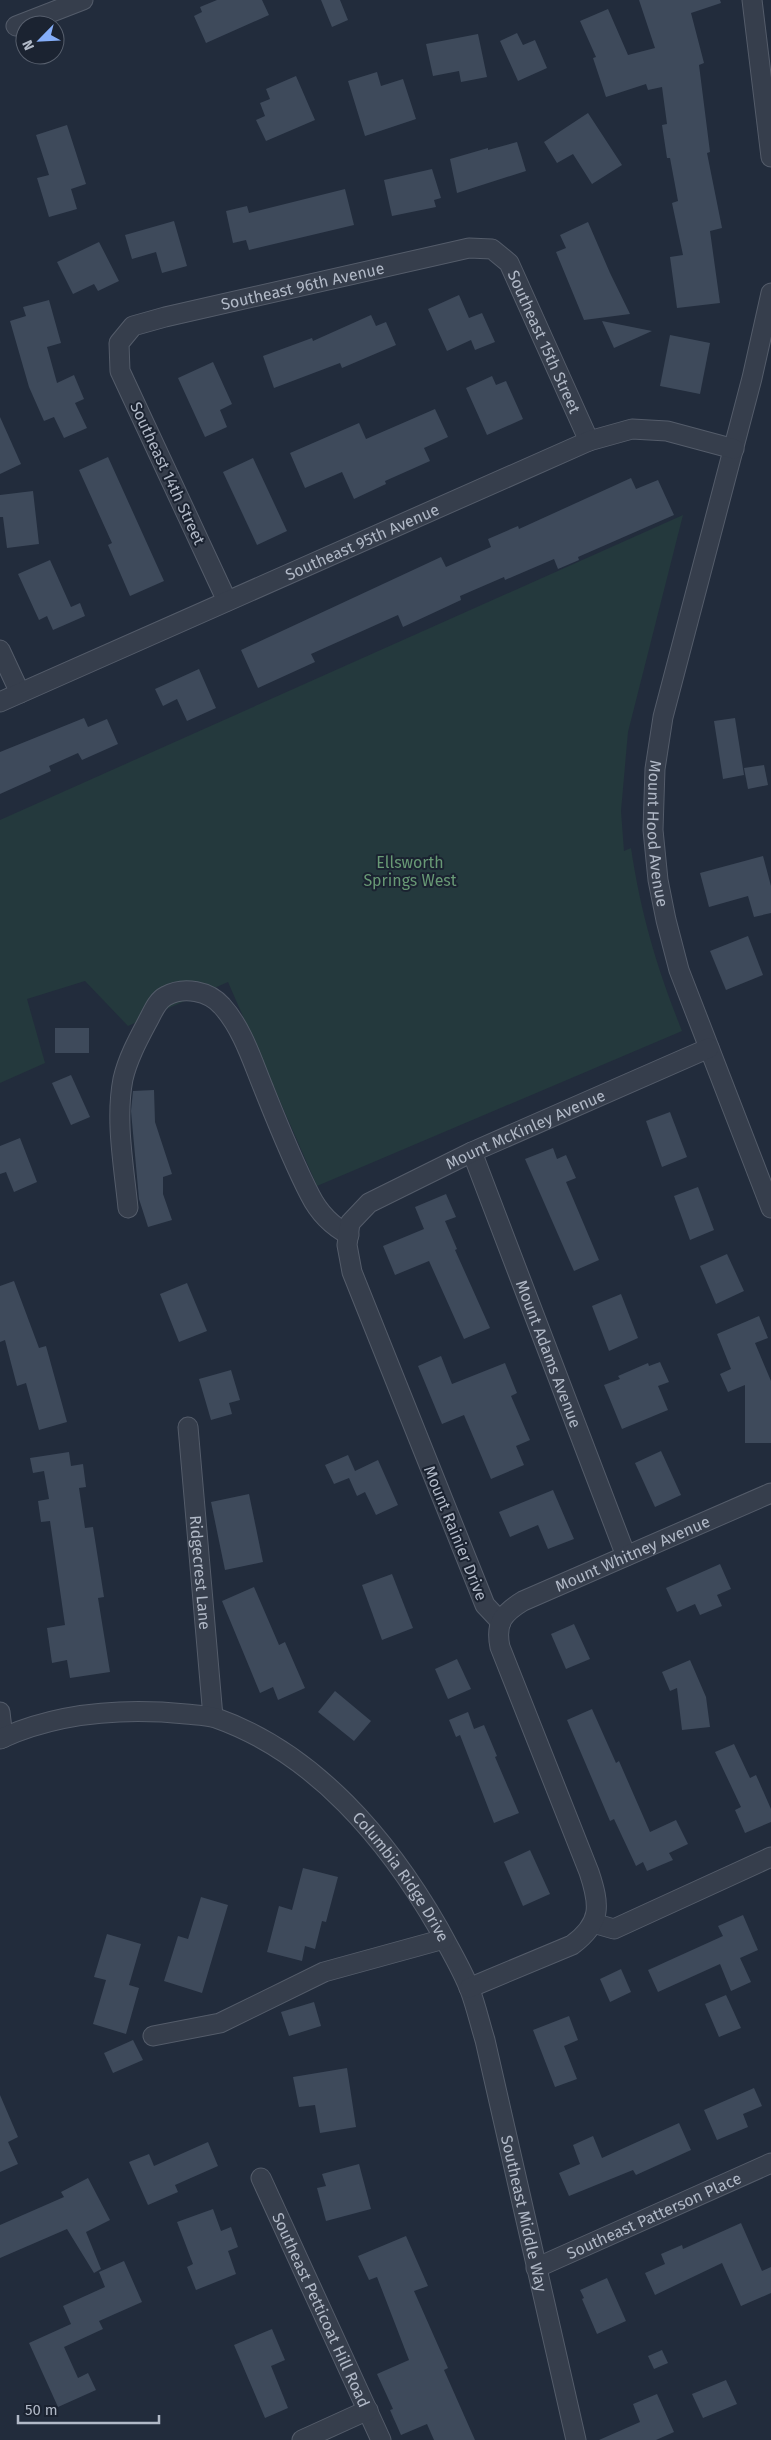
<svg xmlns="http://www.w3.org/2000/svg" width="771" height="2440" font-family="'Fira Sans',sans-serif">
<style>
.green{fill:#24393d}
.building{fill:#3e4a5b}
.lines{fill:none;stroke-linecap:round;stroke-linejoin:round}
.minor-casing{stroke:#545c6a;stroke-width:21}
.minor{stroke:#363e4c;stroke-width:19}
.labels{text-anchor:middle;stroke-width:4;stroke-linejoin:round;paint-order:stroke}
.street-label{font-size:16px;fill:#b1b9c7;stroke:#1b2331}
.park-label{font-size:16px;fill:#689975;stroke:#1b2331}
</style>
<rect width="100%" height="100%" fill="#222c3c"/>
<path class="green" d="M683,515L628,732L621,811L624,851L631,848C641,915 657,968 682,1031L317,1186L228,982L128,1026L85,981L27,999L45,1063L0,1083V820Z"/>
<g class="building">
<path d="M217,0H262L269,15L206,43L194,16L202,12L200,7Z"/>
<path d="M321,0H340L348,20L332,27Z"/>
<path d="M639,0H720L721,3L691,13L704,63L699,65L710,152L707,153L722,228L710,231L720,303L677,308L670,257L683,255L672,203L678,201L670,158H667L662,125L667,124L662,87L648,90L646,84L606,97L593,58L596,57L580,21L608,9L628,55L655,48Z"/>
<path d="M517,33L523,45L535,40L547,68L518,81L500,41Z"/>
<path d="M478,34L487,77L461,82L459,71L433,76L426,44Z"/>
<path d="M377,72L381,86L403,79L416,119L365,136L348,81Z"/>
<path d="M296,76L315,120L266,141L256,120L265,116L260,103L270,99L266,89Z"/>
<path d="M588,113L622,165L592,184L573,154L557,163L544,142Z"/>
<path d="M67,125L86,184L71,189L77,209L49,217L37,178L49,175L36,135Z"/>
<path d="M517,142L526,171L457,193L450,159L488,148V150Z"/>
<path d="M432,169L441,198L434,200L436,207L392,216L384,180Z"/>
<path d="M345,189L354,225L249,250L246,240L233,243L226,211L247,206L249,213Z"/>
<path d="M174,221L187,266L162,273L156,252L132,259L125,235Z"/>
<path d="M588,222L610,273L630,314L584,320L556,252L566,248L560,235Z"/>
<path d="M99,242L119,281L98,291L94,284L73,294L57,262Z"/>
<path d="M459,295L469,318L482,313L495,342L475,350L471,340L447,351L428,309Z"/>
<path d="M49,300L61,343L47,347L57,383L74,375L84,399L75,403L87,428L64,438L54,417L44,421L29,387L10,321L26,316L23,307Z"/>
<path d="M371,315L376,326L386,322L396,345L342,368L340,363L274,388L263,356L312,338L313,341Z"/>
<path d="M602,321L652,331L614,348Z"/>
<path d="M670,335L710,343L700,394L660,386Z"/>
<path d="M213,362L232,404L220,410L227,427L205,437L178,378Z"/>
<path d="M492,376L496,385L506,381L523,419L487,435L466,388Z"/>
<path d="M435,409L448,437L424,448L430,461L385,481L386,484L354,499L342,472L305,488L290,453L359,423L366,439Z"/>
<path d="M0,417L21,464L0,474Z"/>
<path d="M108,457L164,581L130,596L108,545L112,543L79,470Z"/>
<path d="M253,458L287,531L257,545L223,472Z"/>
<path d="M631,478L636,489L658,480L674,515L578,557L579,560L558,569L554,559L505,580L504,577L460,596L461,600L403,627L398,615L311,654L315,662L258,688L241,650L441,557L446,567L491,547L488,539L518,526L519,529Z"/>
<path d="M33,491L39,544L7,548L3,517H0V495Z"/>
<path d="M50,560L71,607L80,603L85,616L53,630L47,616L39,620L18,574Z"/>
<path d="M199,669L216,708L187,721L177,699L163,706L155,689Z"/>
<path d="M84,718L88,727L107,719L118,744L82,760L78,753L49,766L51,771L0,794V752Z"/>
<path d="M735,718L744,775L723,779L714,721Z"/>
<path d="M764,765L768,785L748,789L744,768Z"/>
<path d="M763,856L771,886V913L754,917L748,896L709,907L700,873Z"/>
<path d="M748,936L763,975L726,990L710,951Z"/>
<rect x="55" y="1028" width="34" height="25"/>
<path d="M71,1075L90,1117L71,1125L52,1083Z"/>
<path d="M154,1090L155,1122L172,1174L163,1177V1194L172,1220L148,1227L139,1199L131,1111L133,1091Z"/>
<path d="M670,1112L687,1157L662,1167L646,1121Z"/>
<path d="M20,1138L37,1182L14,1192L6,1172L0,1174V1146Z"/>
<path d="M553,1148L557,1159L566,1155L576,1178L566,1182L599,1260L574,1271L525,1159Z"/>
<path d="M698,1187L714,1230L690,1240L674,1196Z"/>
<path d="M446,1194L456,1217L445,1221L457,1249L455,1250L490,1328L464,1339L429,1261L395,1275L383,1246L424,1229L415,1207Z"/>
<path d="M727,1254L744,1291L716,1304L700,1266Z"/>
<path d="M14,1281L39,1348L46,1346L67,1422L39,1430L26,1383L17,1386L5,1340L0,1342V1286Z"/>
<path d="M187,1283L207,1331L179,1342L160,1294Z"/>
<path d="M621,1294L638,1338L609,1351L592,1306Z"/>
<path d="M759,1316L768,1338L755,1343L771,1381V1443H745V1385L728,1392L720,1374L731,1369L717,1334Z"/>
<path d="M441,1356L452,1384L505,1363L517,1393L511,1396L530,1440L516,1446L524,1465L491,1479L464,1415L442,1424L418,1366Z"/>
<path d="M660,1362L669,1382L658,1386L668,1410L622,1429L604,1385L620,1379L618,1376L648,1363L649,1366Z"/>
<path d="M231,1370L240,1400L229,1403L232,1414L211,1420L199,1379Z"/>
<path d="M661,1451L681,1495L655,1507L635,1463Z"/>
<path d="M69,1452L71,1466L83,1464L86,1487L79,1488L85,1528L93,1527L104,1597L98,1598L110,1672L70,1678L67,1660L52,1663L47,1628L65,1625L50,1521L41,1522L38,1501L49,1499L44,1471L33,1473L30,1458Z"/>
<path d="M348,1455L355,1471L378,1460L398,1505L376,1515L365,1492L357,1496L349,1478L334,1484L325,1465Z"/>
<path d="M553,1490L574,1539L548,1549L538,1525L510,1537L499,1512Z"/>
<path d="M249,1494L263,1562L225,1570L211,1502Z"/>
<path d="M720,1564L731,1589L717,1595L722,1606L700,1615L695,1604L677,1612L666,1588Z"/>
<path d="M392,1574L413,1628L382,1640L362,1585Z"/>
<path d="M254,1587L279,1645L285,1642L305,1688L278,1700L273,1687L260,1693L222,1601Z"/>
<path d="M574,1624L590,1659L566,1669L551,1634Z"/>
<path d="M457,1659L471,1689L448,1699L435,1669Z"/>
<path d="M690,1660L706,1697L710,1727L682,1730L677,1688L670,1691L662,1672Z"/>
<path d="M335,1691L371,1721L354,1741L318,1712Z"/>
<path d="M592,1709L616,1763L619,1761L650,1832L676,1820L688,1844L669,1853L673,1860L647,1871L643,1862L636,1866L614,1819L610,1821L567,1720Z"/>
<path d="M468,1712L474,1729L484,1725L497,1756L495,1757L519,1813L494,1823L460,1735L456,1737L449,1720Z"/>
<path d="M734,1744L750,1778L756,1775L771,1809V1822L745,1833L735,1810L741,1807L715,1752Z"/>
<path d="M530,1850L550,1894L523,1906L504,1862Z"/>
<path d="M303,1868L338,1877L326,1922L322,1921L315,1949L305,1946L302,1961L267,1952L279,1906L292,1910Z"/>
<path d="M201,1897L228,1905L202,1993L164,1981L178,1936L188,1939Z"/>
<path d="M743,1915L758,1950L740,1958L751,1982L731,1991L720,1964L658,1992L648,1970L723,1936L718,1926Z"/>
<path d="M107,1934L141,1944L129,1985L139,1988L126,2034L93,2024L106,1980L94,1977Z"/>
<path d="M621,1969L631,1992L610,2002L600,1979Z"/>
<path d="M726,1995L741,2028L719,2037L705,2004Z"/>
<path d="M314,2002L321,2026L289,2036L281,2012Z"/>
<path d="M569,2016L578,2040L564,2046L577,2079L555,2087L533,2030Z"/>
<path d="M133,2040L143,2060L113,2073L104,2053Z"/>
<path d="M347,2068L356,2127L320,2133L315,2105L299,2107L293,2077Z"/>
<path d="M754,2088L762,2106L743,2114L748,2127L717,2140L704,2110Z"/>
<path d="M0,2095L18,2137L8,2142L18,2164L0,2172Z"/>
<path d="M679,2123L691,2150L636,2175L633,2170L569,2196L559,2173L580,2164L573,2145L593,2136L602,2158Z"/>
<path d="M208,2142L218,2166L175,2185L178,2192L148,2205L129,2162L149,2154L154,2166Z"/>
<path d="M359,2164L371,2209L326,2221L317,2188L326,2186L322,2174Z"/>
<path d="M88,2178L110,2220L86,2232L101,2269L94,2273L67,2229L0,2258V2225L64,2197L61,2192Z"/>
<path d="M213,2209L221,2231L231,2227L238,2247L228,2251L236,2274L196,2290L187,2267L193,2264L177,2222Z"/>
<path d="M741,2223L762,2271L771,2267V2293L741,2306L722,2263L655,2295L645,2273L665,2264L661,2254L682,2245L683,2249Z"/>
<path d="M406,2236L428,2286L414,2291L448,2368L444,2370L475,2440H434L427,2424L401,2435L390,2410L393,2409L377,2374L409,2360L377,2277L369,2280L358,2256Z"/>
<path d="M124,2261L142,2302L99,2321L103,2329L64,2347L78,2378L88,2373L96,2390L58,2407L29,2343L71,2324L63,2306L105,2287L99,2272Z"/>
<path d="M607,2278L626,2321L597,2334L582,2299L584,2298L580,2290Z"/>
<path d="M272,2329L285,2360L271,2366L288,2408L265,2418L234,2345Z"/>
<path d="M662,2350L668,2363L654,2369L648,2356Z"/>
<path d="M726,2380L737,2404L703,2418L692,2394Z"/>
<path d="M657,2394L674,2432L656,2440H599L640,2422L633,2404Z"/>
</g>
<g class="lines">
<defs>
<g id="minor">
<path d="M752,0L771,157"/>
<path d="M16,26L83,0"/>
<path id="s1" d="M771,293L752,378L663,717L655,769L653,830L658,880L666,920L679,970L771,1208"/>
<path id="s2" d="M227,601L120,371L119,343L133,326L165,317L469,248L492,249L509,263L589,441"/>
<path d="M0,650L20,693"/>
<path id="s3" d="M0,702L589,441L632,429L667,431L734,449"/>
<path id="s4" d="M472,1152L626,1556"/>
<path d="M128,1208C124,1167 115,1120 123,1079C128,1057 140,1036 150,1017C154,1009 158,1000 166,996C184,986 209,991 222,1006C242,1028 252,1060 263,1087C277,1122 292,1160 310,1195C318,1211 332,1226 349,1235"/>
<path id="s5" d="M188,1427L213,1717"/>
<path id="s6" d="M501,1622L485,1605L352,1272L347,1245L350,1223L369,1203L472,1152L709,1048"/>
<path d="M0,1712L3,1738"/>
<path id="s7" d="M0,1739C57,1713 124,1708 186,1714C195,1715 206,1715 216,1718C315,1753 388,1840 439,1929C449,1948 462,1969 470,1990C476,2006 480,2024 485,2040L576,2440"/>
<path d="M593,1923L614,1929L771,1857"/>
<path id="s8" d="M469,1988L572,1945C602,1923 600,1905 589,1872L500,1647C495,1623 503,1613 523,1601L771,1493"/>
<path d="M153,2036L220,2023L324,1972L444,1939"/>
<path id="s9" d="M261,2178L381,2440"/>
<path id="s10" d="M536,2268L771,2163"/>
<path d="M302,2440L368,2410"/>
</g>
</defs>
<use href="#minor" class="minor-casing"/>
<use href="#minor" class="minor"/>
</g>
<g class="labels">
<g class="street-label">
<text dy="6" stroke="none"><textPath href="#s2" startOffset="478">Southeast 96th Avenue</textPath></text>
<text dy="6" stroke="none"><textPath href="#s2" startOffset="780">Southeast 15th Street</textPath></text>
<text transform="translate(168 473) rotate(65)" y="6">Southeast 14th Street</text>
<text dy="6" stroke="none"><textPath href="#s3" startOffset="396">Southeast 95th Avenue</textPath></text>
<text dy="6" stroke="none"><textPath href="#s1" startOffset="555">Mount Hood Avenue</textPath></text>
<text dy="6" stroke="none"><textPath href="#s6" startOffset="632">Mount McKinley Avenue</textPath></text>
<text dy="6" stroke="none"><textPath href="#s4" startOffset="216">Mount Adams Avenue</textPath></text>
<text transform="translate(456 1533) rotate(68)" y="6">Mount Rainier Drive</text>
<text dy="6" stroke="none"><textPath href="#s8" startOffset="612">Mount Whitney Avenue</textPath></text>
<text dy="6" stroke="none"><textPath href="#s5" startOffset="146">Ridgecrest Lane</textPath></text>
<text dy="6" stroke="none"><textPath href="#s7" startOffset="469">Columbia Ridge Drive</textPath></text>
<text dy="6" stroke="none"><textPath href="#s7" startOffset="832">Southeast Middle Way</textPath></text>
<text dy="6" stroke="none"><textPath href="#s10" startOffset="129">Southeast Patterson Place</textPath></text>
<text dy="6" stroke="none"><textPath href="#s9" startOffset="145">Southeast Petticoat Hill Road</textPath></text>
</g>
<g class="park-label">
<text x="410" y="868">Ellsworth<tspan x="410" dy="18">Springs West</tspan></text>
</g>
</g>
<g transform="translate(40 40) rotate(246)"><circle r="24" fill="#1b2331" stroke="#575f6d"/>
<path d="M0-4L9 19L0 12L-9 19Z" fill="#85aef9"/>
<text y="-8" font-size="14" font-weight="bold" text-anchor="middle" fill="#b1b9c7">N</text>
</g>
<path d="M18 2415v8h141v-8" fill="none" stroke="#b1b9c7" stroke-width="2.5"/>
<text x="25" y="2415" font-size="15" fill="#b1b9c7" stroke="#1b2331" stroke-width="4" paint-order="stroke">50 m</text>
</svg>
